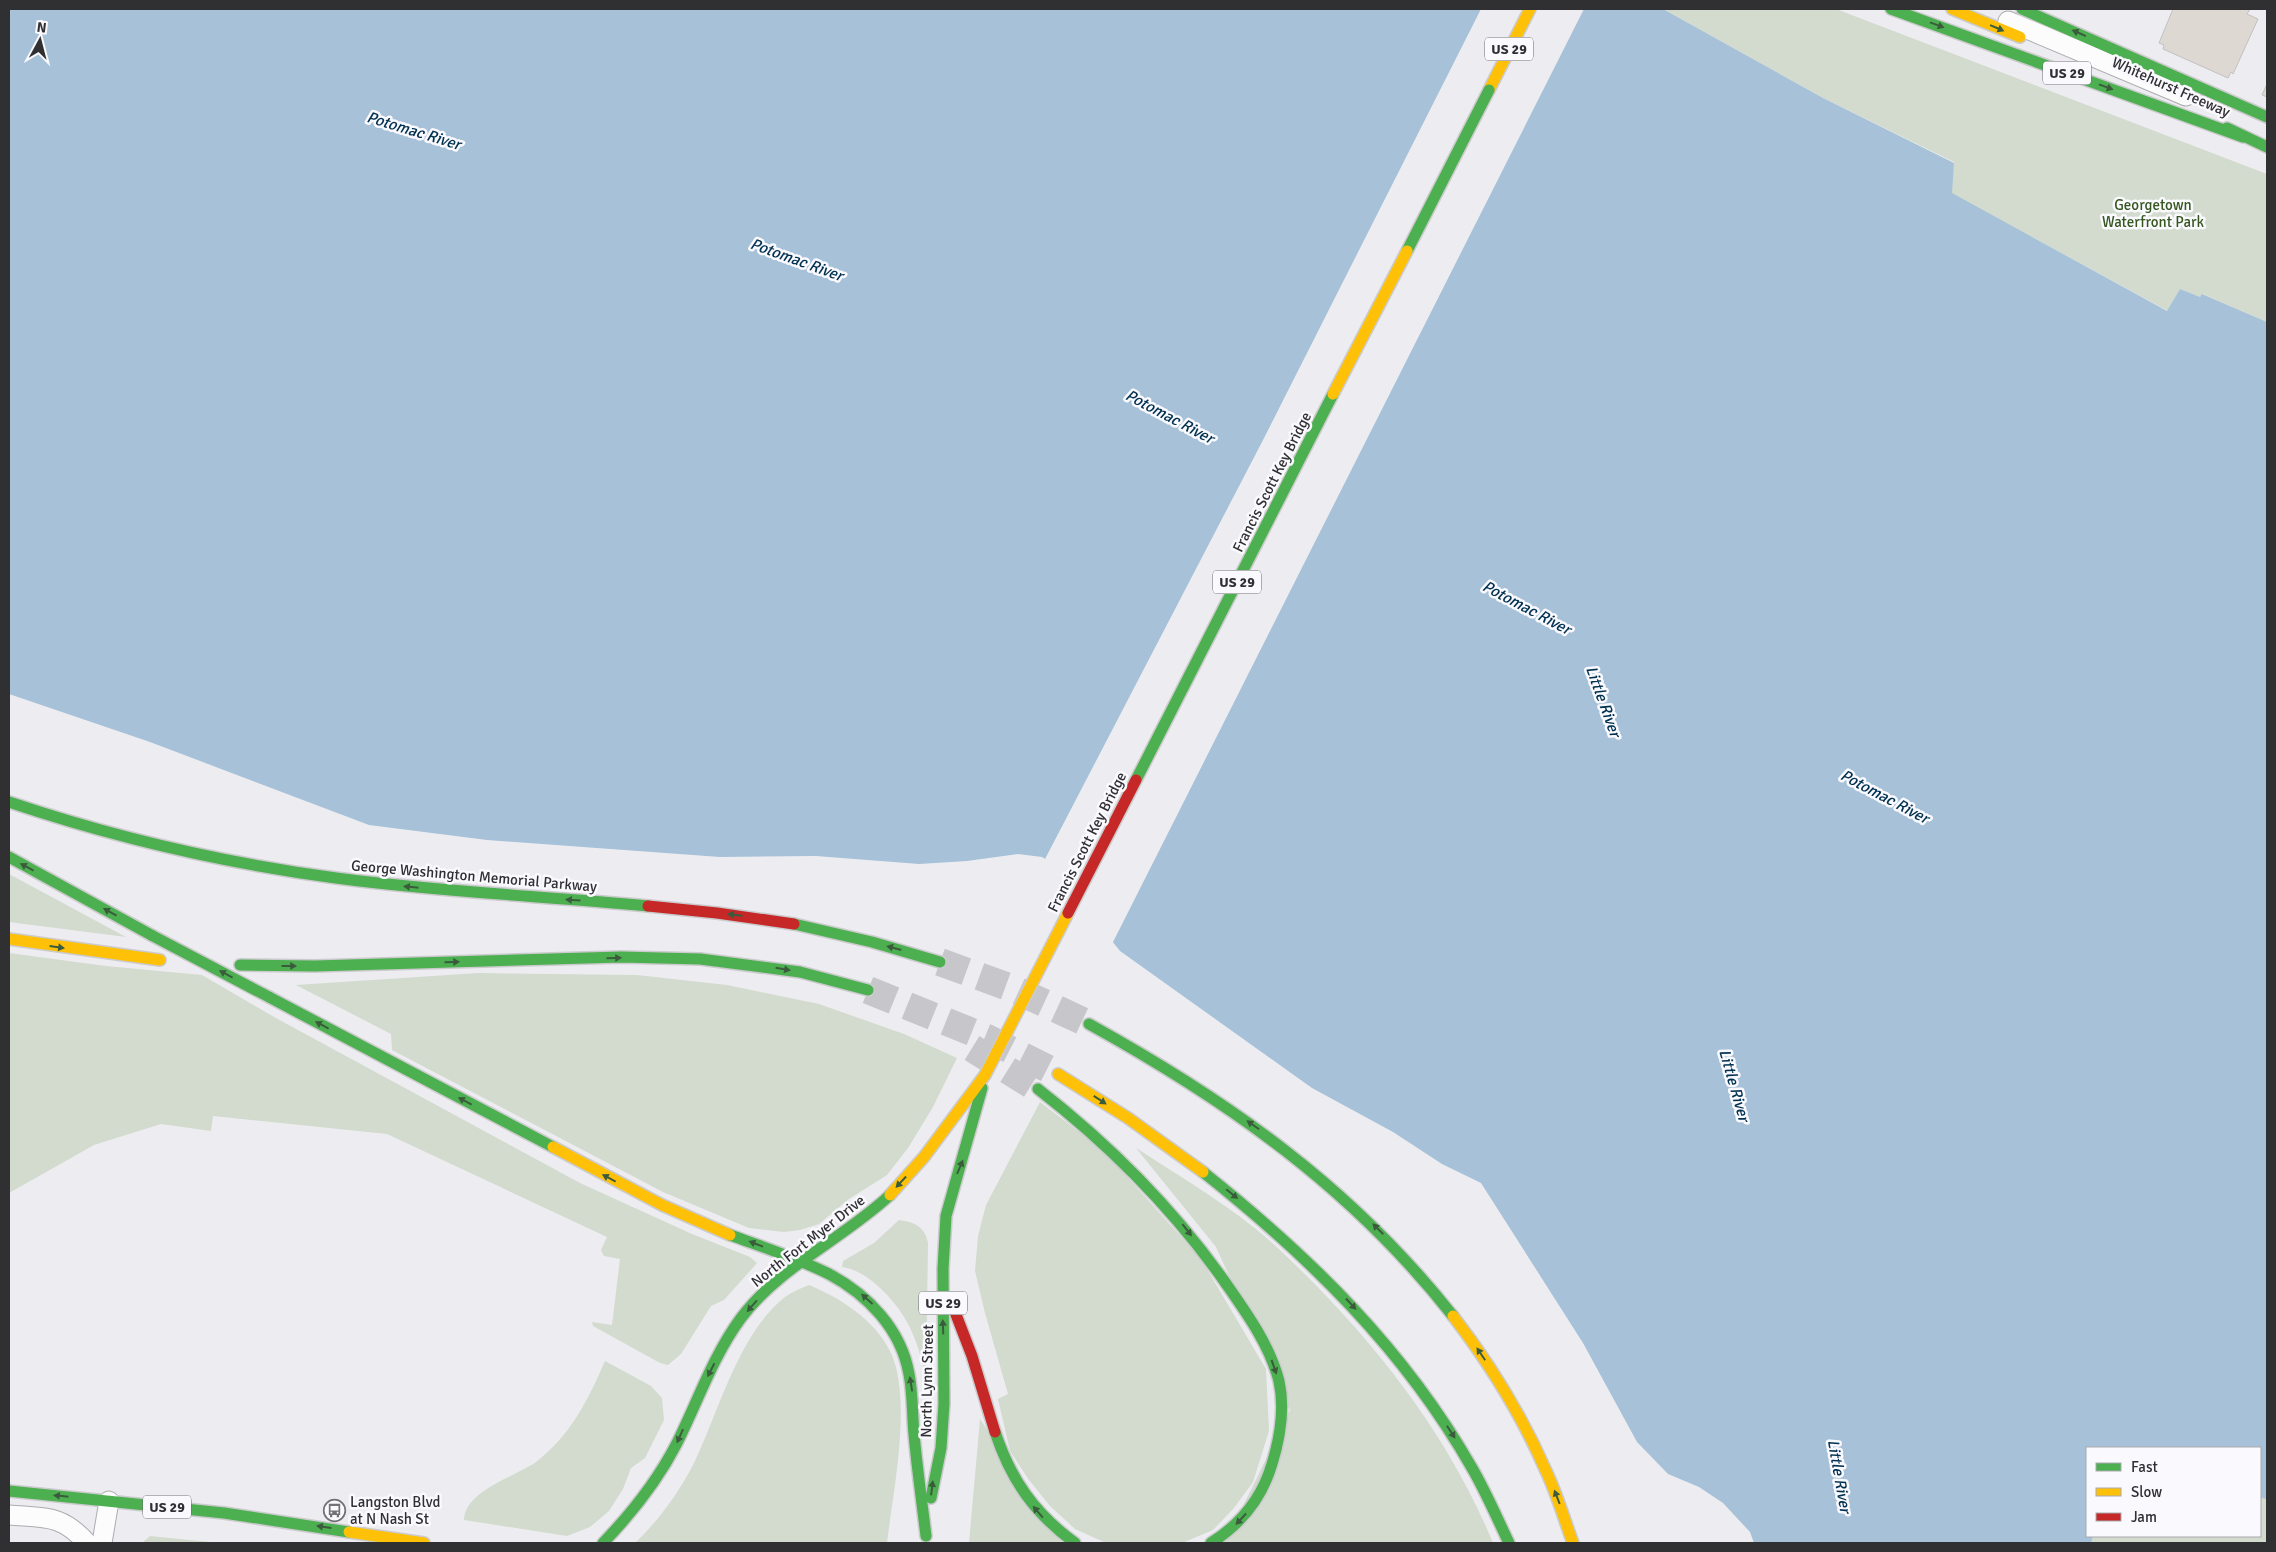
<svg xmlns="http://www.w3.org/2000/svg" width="2276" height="1552" font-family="Signika,sans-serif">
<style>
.green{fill:#d2dbce}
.water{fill:#a6c1d8}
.pier{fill:#ededf1}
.building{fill:#ded8d3;stroke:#c2c1c2}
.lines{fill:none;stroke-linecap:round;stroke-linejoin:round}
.highway-tunnel{stroke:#c7c7cb;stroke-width:28;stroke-dasharray:28 14;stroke-linecap:butt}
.street-casing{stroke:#acacaf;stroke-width:21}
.fast-casing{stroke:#cbcbcd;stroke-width:14}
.slow-casing{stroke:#cbcbcd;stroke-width:14}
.jam-casing{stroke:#cbcbcd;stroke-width:14}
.street{stroke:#fcfcfd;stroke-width:19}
.fast{stroke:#4caf50;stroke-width:11}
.slow{stroke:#ffc107;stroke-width:11}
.jam{stroke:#c62828;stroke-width:11}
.fast-bridge-casing{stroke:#cbcbcd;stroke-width:14;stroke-linecap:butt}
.slow-bridge-casing{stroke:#cbcbcd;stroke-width:14;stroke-linecap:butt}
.jam-bridge-casing{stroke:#cbcbcd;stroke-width:14;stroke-linecap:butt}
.fast-bridge{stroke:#4caf50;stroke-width:11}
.slow-bridge{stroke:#ffc107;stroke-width:11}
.jam-bridge{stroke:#c62828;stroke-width:11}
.oneway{fill:#3a5c3d}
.labels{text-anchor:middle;stroke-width:5;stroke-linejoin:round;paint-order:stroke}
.shield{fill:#f9f9fe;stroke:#6c6c70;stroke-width:1}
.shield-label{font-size:14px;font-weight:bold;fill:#303033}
.street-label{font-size:15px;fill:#303033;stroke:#f9f9fe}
.park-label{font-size:15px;fill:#35561e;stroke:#f9f9fe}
.poi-label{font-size:15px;fill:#303033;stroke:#f9f9fe;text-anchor:start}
.water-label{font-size:16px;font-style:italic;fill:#003150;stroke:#f9f9fe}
</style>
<rect width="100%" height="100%" fill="#ededf1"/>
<g class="green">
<path d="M1663,9H1836L2267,174V322L2203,294L2200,297L2180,289L2168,311L1951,193L1954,162L1823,98Z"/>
<path d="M9,874L126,937L9,922Z"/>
<path d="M9,953L106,966L202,975L274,1017L580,1183L692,1234L750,1257L757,1263L724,1300L711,1306L681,1354L668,1365L660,1363L593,1326L592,1322L612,1325L620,1259L604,1256L601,1250L607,1237L387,1134L213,1116L211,1131L161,1124L94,1145L9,1193Z"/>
<path d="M478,973L637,975L727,985L819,1004L904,1034L957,1058L933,1107L908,1148L887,1175L849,1199L819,1224L800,1230L784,1232L749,1228L663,1192L392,1050L391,1034L296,985Z"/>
<path d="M1040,1102L1103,1150L1201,1259L1266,1369L1269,1431L1253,1482L1234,1508L1213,1530L1182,1543H1106L1075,1529L1050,1506L1029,1480L1010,1451L998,1399L1008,1394L985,1313L975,1271L978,1236L986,1205Z"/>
<path d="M1136,1148C1185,1180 1238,1210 1281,1251C1369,1334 1447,1431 1493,1543H1225L1290,1410L1216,1247Z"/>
<path d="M899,1220C915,1222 925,1227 928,1243L926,1382C923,1364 919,1347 911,1330C901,1306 869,1270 842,1267L843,1261L874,1243Z"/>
<path d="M809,1285C840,1298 874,1319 890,1351C913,1397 893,1493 887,1543H635C658,1521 677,1495 692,1467C719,1413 737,1335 785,1297C792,1292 801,1288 809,1285Z"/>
<path d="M605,1361L651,1386L662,1398L664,1420L645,1458L631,1468L623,1489L609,1511L590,1527L567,1536L464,1520C465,1490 515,1477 536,1462C571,1435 588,1400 605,1361Z"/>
<path d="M980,1419L1062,1543H969Z"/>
<path d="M2260,1498L2267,1499V1543H2091L2093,1536H2260Z"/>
<path d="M150,1536L220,1543H142Z"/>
</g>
<path class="water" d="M9,9H1663L1823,98L1954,163L1952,193L2167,311L2180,289L2200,297L2202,294L2267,322V1499L2260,1498V1448H2087V1536H2093L2091,1543H1754L1750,1532L1723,1503L1699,1487L1668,1474L1637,1442L1583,1343L1481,1183L1442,1164L1393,1132L1312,1088L1120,951L1100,926L1086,896L1062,869L1042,857L1018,854L967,861L919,864L816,856L720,857L487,840L369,825L150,742L9,694Z"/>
<path class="pier" d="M1481,9H1584L1112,944L1098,928L1084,898L1060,871L1044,861L1262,442Z"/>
<g class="building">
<path d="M2173,9H2250L2247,14L2258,19L2233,74L2231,72L2228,78L2163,49L2164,45L2159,43Z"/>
<path d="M2267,84V97L2262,95Z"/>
</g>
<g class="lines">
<g class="highway-tunnel">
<path d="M940,962L1014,989L1089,1024"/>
<path d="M868,990L987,1038L1058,1074"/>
<path d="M972,1048L1038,1089"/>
</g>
<defs>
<g id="street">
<path d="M2008,21L2186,96"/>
<path d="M9,1515C45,1518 61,1514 87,1543"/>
<path d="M102,1543L109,1501"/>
</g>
<g id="fast">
<path d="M1891,9L2243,137"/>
<path d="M2022,9L2267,117"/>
<path d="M2227,128L2267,147"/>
<path d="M9,802C116,838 224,863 336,878C440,892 544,896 648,906"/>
<path d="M9,857L153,936"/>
<path d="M794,924L872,942L940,962"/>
<path d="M240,965L315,966L621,957L700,959L800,972L868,990"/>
<path d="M269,997L553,1147"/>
<path d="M1089,1024C1230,1102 1352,1188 1453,1316"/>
<path d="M1038,1089C1111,1146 1174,1209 1227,1285C1248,1315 1270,1346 1279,1381C1285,1408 1280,1438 1272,1464C1262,1498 1241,1524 1211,1543"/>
<path d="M1203,1172C1310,1257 1404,1349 1472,1468C1486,1492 1497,1518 1509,1543"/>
<path d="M730,1235C763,1247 797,1258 829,1274C868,1295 901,1329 909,1374C913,1394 912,1414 914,1434C917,1468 922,1502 926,1536"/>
<path d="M995,1432C1011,1480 1034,1513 1075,1543"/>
<path d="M9,1491L224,1513L349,1532"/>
<path d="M931,1498L941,1448L944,1404L943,1269L946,1216L982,1088"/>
<path d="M603,1543C632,1513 658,1480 677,1443C698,1401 713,1356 741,1318C780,1266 843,1239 890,1195"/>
</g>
<g id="slow">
<path d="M1952,9L2020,37"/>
<path d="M1489,90L1530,9"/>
<path d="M9,939L160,960"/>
<path d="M1058,1074L1128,1118L1203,1172"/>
<path d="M553,1147L662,1205L730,1235"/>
<path d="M890,1195L924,1157L985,1075"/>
<path d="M1453,1316C1490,1364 1522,1416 1546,1471C1557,1494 1564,1519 1573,1543"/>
<path d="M349,1532L424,1543"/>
</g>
<g id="jam">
<path d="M648,906L717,913L794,924"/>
<path d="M950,1299L972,1356L995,1432"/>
</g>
</defs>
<use href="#street" class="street-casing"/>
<use href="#fast" class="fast-casing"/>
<use href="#slow" class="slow-casing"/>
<use href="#jam" class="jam-casing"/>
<use href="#street" class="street"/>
<use href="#fast" class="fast"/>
<use href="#slow" class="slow"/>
<use href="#jam" class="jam"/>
<defs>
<g id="fast-bridge">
<path d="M1407,251L1489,90"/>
<path d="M1136,780L1333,394"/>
<path d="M153,936L269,997"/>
</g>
<g id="slow-bridge">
<path d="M1333,394L1407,251"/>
<path d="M985,1075L1068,913"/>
</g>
<path id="jam-bridge" d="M1068,913L1136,780"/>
</defs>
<use href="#fast-bridge" class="fast-bridge-casing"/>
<use href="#slow-bridge" class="slow-bridge-casing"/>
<use href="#jam-bridge" class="jam-bridge-casing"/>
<use href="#fast-bridge" class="fast-bridge"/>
<use href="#slow-bridge" class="slow-bridge"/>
<use href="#jam-bridge" class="jam-bridge"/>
</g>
<defs><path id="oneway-solid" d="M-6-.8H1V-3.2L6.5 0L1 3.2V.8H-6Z" transform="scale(1.25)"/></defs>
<g class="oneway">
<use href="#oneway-solid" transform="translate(1937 25) rotate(20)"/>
<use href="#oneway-solid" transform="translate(1997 28) rotate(23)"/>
<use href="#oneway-solid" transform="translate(2079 33) rotate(-156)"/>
<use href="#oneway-solid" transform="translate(2106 87) rotate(20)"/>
<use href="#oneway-solid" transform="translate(27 867) rotate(-152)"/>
<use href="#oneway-solid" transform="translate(411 887) rotate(-174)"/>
<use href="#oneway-solid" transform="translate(573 900) rotate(-176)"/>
<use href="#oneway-solid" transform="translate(110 912) rotate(-151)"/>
<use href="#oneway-solid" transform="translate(735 915) rotate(-172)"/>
<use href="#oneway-solid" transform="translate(57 947) rotate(8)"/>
<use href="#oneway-solid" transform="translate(894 948) rotate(-165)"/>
<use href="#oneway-solid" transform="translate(614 958) rotate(-1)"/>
<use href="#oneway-solid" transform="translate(452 962) rotate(-2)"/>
<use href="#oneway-solid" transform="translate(289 966)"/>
<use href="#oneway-solid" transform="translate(783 969) rotate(10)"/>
<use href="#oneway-solid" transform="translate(226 974) rotate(-152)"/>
<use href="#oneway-solid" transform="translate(322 1025) rotate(-152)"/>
<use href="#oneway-solid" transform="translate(1100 1100) rotate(33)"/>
<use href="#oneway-solid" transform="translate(465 1101) rotate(-152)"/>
<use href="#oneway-solid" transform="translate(1253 1125) rotate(-145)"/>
<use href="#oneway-solid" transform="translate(960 1167) rotate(-67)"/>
<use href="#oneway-solid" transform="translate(609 1178) rotate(-152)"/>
<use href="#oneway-solid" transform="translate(901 1182) rotate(133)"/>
<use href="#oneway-solid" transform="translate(1232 1194) rotate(39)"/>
<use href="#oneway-solid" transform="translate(1378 1229) rotate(-135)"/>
<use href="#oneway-solid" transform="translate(1187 1230) rotate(52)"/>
<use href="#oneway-solid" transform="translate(756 1244) rotate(-159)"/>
<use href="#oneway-solid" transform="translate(867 1299) rotate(-138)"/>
<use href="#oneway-solid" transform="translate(1351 1304) rotate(47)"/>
<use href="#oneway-solid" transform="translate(752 1306) rotate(131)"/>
<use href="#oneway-solid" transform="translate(943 1327) rotate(-92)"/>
<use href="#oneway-solid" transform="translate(1481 1354) rotate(-124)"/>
<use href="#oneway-solid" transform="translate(1274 1367) rotate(71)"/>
<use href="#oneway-solid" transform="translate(711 1370) rotate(117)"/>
<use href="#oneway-solid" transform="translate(911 1384) rotate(-99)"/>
<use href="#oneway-solid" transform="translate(1451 1432) rotate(57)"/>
<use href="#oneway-solid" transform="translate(680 1436) rotate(114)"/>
<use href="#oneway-solid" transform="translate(932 1488) rotate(-83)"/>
<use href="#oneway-solid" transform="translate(61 1496) rotate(-174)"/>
<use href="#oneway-solid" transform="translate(1557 1497) rotate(-111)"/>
<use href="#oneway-solid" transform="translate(1038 1512) rotate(-131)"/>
<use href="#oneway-solid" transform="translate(1241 1519) rotate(133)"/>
<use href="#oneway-solid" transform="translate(324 1527) rotate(-172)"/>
</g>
<defs>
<symbol id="bus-ring" viewBox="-11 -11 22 22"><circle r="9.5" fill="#f9f9fe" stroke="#727276" stroke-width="1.5"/><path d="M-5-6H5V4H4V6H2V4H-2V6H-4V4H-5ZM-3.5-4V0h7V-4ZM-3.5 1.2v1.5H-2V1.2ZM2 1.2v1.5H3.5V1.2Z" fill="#727276"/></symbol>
</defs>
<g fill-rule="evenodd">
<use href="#bus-ring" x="322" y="1498" width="25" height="25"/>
</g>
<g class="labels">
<g class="shield">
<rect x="1485" y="37.5" width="48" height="23" rx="4"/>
<rect x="2043" y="61.5" width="48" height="23" rx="4"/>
<rect x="1213" y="570.5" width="48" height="23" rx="4"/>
<rect x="919" y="1291.5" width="48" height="23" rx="4"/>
<rect x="143" y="1495.5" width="48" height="23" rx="4"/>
</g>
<g class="shield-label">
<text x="1509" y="54">US 29</text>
<text x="2067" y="78">US 29</text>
<text x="1237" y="587">US 29</text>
<text x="943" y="1308">US 29</text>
<text x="167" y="1512">US 29</text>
</g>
<g class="street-label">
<text transform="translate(2171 87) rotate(24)" y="5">Whitehurst Freeway</text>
<text transform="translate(1272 482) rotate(-63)" y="5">Francis Scott Key Bridge</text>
<text transform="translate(1087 842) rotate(-63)" y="5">Francis Scott Key Bridge</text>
<text transform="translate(474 876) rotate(5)" y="5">George Washington Memorial Parkway</text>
<text transform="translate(808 1241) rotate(-38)" y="5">North Fort Myer Drive</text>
<text transform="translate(927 1381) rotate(-89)" y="5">North Lynn Street</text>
</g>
<g class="park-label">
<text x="2153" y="210">Georgetown<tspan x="2153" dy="17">Waterfront Park</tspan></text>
</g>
<g class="poi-label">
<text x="350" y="1507">Langston Blvd<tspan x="350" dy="17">at N Nash St</tspan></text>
</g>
<g class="water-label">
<text transform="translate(414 130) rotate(17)" y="6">Potomac River</text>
<text transform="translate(797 259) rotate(20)" y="6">Potomac River</text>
<text transform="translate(1170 416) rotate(28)" y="6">Potomac River</text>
<text transform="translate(1527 607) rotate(28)" y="6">Potomac River</text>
<text transform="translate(1604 701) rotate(70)" y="6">Little River</text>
<text transform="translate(1885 796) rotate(28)" y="6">Potomac River</text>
<text transform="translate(1735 1085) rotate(74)" y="6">Little River</text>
<text transform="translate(1840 1476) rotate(80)" y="6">Little River</text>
</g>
</g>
<rect width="2276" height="1552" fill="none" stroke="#303033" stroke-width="20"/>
<rect x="2086" y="1447" width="175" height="90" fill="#f9f9fe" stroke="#a9a9ad"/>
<rect x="2096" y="1463" width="25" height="8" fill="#4caf50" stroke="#a9a9ad"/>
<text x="2131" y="1472" font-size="15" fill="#303033">Fast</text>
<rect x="2096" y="1488" width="25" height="8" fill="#ffc107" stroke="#a9a9ad"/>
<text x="2131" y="1497" font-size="15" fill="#303033">Slow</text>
<rect x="2096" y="1513" width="25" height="8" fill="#c62828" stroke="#a9a9ad"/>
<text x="2131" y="1522" font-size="15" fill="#303033">Jam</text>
<g transform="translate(40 40) rotate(7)" stroke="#f9f9fe" stroke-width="4" paint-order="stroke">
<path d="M0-4L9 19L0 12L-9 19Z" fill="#303033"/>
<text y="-8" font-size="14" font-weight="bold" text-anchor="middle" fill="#303033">N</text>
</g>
</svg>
